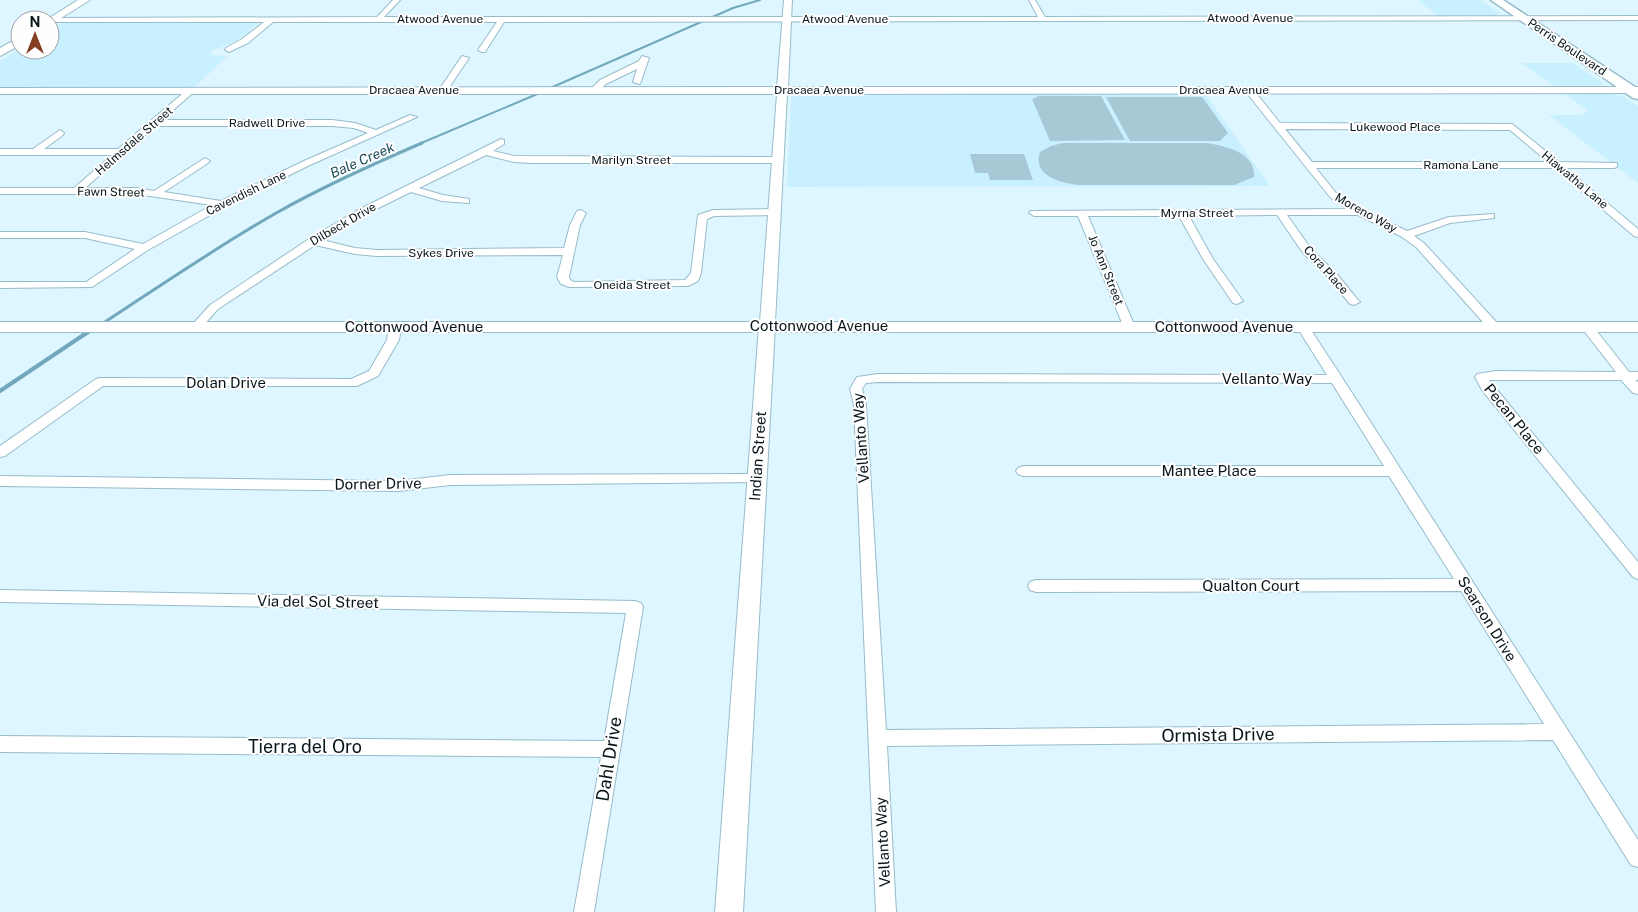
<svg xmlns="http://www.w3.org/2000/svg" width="1638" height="912" font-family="'Public Sans',sans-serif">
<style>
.built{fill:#c9f0fe}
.green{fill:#a7c9d5}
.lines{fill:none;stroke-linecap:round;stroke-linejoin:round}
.stream-far2{stroke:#72a8bb;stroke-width:2}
.stream-far1{stroke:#72a8bb;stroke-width:3}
.stream{stroke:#72a8bb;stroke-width:4}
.minor-casing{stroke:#96bcca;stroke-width:2}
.tertiary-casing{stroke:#96bcca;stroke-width:2}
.secondary-casing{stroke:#96bcca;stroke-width:2}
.primary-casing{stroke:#96bcca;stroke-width:3}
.minor{fill:#fff;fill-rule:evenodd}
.tertiary{fill:#fff;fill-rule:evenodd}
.secondary{fill:#fff;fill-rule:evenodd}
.primary{fill:#fff;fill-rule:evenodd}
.labels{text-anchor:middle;stroke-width:4;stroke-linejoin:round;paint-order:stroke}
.far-street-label{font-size:12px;fill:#08161b;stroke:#fefefe}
.far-water-label{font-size:14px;font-style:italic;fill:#1e4d5c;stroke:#fefefe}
.street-label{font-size:15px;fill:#08161b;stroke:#fefefe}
.near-street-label{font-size:18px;fill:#08161b;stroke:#fefefe}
</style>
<rect width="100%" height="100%" fill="#def6ff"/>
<g class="built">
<path d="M1418,0H1480L1500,13L1496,16H1438Z"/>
<path d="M71,21L256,22L258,23L238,40L212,51L211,54L214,55L227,56L195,87H0V61L20,48V50H50V30L59,24Z"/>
<path d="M1522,63H1573L1603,83L1600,86H1554Z"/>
<path d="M801,93L1206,95L1270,186L787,187L791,99L792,95Z"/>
<path d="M1564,93H1609L1624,97L1638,106V183L1549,115H1581L1588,111Z"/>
</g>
<g class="green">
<path d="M1039,96H1101L1125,140L1050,141L1032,99Z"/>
<path d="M1106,97H1202L1228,133L1220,141H1130Z"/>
<path d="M1063,143H1206C1225,146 1256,152 1254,177L1234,185H1078C1061,183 1032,176 1040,152L1051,146Z"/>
<path d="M970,154H1024L1033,180H990L988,173H975Z"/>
</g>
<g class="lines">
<g class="stream-far2">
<path d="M548,89L733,8L760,0"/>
<path d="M419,144L542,92"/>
</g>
<g class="stream-far1">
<path d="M102,324C160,286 218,246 278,212C324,186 373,164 422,143"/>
<path d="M86,334L92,330"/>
</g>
<path class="stream" d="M0,391L88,332"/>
<defs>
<g id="minor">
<path d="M393,0H400L384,17H1038L1029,0H1035L1045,17L1638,16V20L504,22L485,52H482L478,50L497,22H273L248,43L229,52L225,50L226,48L242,39L264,22H53L49,20L53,18L377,17Z"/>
<path d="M462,56L469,58L446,92H440L439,90Z"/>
<path d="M642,56L649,58L640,84L633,82L637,69L606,84L597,92L590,90L600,80L639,61Z"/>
<path d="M189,88L196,90L162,120H332L355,123L376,130L410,115L417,117L310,165L226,206L148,250L92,287L0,288V282H86L135,249L85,238H0V232H85L143,244L212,205L136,194H0V188H74L112,155H0V149H33L60,130L64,133L63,135L44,149H118ZM156,126H332L354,128L368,133L304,161L221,201L164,192L208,163L210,161L205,158L154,191L136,188H85Z"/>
<path d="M1246,88H1252L1280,123L1512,124L1559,162L1617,163V167L1614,168H1566L1638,229V237L1634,236L1554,168H1316L1336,193L1364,210L1407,231L1449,217L1494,214V218L1450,223L1414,236L1424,243L1498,324L1500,327L1498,330H1490L1416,247L1402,237L1358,215H1287L1311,249L1336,273L1358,300L1360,302L1354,305L1350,304L1328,277L1303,253L1277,215L1189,216L1213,259L1243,301L1237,304L1233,303L1203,259L1179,216H1088L1135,327L1129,331L1125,330L1078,216H1034L1029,213L1030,211L1348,209L1330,197L1246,92ZM1285,129L1510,130L1548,162H1312Z"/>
<path d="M501,139L504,140V144L493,151L514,156L778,157L783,160L778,163H532L514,162L486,155L419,188L443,195L469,199V203L442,201L411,192L364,215L322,240L355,248L377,250L564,248L570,225L577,211L581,210L586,213L580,225L569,277L570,280L574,282L685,280L691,273L698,215L713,210L774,209L779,212L774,215L714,216L707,219L701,273L698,281L688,286L569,287L561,284L557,277L563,255L377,256L355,254L315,245L218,309L201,328L197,330L191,326L210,305L309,239L356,211Z"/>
<path d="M395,323L401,327L399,340L378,376L357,386H103L5,456L0,457V446L96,379L100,378L351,379L369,371L387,340L389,327Z"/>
<path d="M1303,323L1307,324L1343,379L1638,840V867L1631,865L1553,740L887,746L896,912H876L854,405L850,389L857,377L878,374L1327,375L1297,327ZM878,382L1332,383L1384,466H1023L1018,468L1016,471L1018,474L1023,476H1389L1454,579L1036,580L1030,582L1028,586L1030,590L1036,592L1461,591L1544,724L886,730L866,405L862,389L866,383Z"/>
<path d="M1587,323L1591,324L1629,372H1638V380H1635L1638,382V394L1633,393L1621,380H1489L1638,562V579L1633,577L1482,390L1475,377L1477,374L1496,371L1616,372L1581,327Z"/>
<path d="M757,474L762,476L764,479L762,482L450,485L399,491L0,486V476L399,481L450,475Z"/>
<path d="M0,590L635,601L641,603L643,607L594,912H574L601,757L0,752V736L604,741L626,613L0,602Z"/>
</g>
<path id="tertiary" d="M784,0H792L788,87H1638V93L787,94L775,322H1638V332H0V322H760L777,94H0V88L777,87Z"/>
<g id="secondary">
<path d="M78,0H90L53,23L50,24V20H46Z"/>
<path d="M20,37V45L0,56V48Z"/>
<path d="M767,321L773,323L775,326L743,912H715L759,326L761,323Z"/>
</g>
<path id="primary" d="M1491,0H1503L1638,89V99L1633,98Z"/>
</defs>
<use href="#minor" class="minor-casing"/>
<use href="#tertiary" class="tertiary-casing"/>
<use href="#secondary" class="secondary-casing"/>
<use href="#primary" class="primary-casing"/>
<use href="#minor" class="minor"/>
<use href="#tertiary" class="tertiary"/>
<use href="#secondary" class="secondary"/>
<use href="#primary" class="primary"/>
</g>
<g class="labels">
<g class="far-street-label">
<text x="1250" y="22">Atwood Avenue</text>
<text x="440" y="23">Atwood Avenue</text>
<text x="845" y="23">Atwood Avenue</text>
<text transform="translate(1567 47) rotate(34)" y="4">Perris Boulevard</text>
<text x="414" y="94">Dracaea Avenue</text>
<text x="819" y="94">Dracaea Avenue</text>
<text x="1224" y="94">Dracaea Avenue</text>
<text x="267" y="127">Radwell Drive</text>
<text x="1395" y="131">Lukewood Place</text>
<text transform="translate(134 141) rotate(-41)" y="4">Helmsdale Street</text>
<text x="631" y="164">Marilyn Street</text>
<text x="1461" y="169">Ramona Lane</text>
<text transform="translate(1575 180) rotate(40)" y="4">Hiawatha Lane</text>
<text transform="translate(111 192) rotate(1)" y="4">Fawn Street</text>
<text transform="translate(246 193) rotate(-26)" y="4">Cavendish Lane</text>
<text x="1197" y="217">Myrna Street</text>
<text transform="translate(1366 213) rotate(29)" y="4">Moreno Way</text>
<text transform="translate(343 224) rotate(-30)" y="4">Dilbeck Drive</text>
<text x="441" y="257">Sykes Drive</text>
<text transform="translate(1106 270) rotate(68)" y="4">Jo Ann Street</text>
<text transform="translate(1326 270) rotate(48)" y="4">Cora Place</text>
<text x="632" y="289">Oneida Street</text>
</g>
<g class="far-water-label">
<text transform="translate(362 160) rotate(-24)" y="5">Bale Creek</text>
</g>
<g class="street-label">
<text x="819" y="331">Cottonwood Avenue</text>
<text x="414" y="332">Cottonwood Avenue</text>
<text x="1224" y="332">Cottonwood Avenue</text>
<text x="1267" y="384">Vellanto Way</text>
<text x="226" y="388">Dolan Drive</text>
<text transform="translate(1514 419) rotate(51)" y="5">Pecan Place</text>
<text transform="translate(861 438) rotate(-94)" y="5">Vellanto Way</text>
<text transform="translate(758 456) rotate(-86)" y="5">Indian Street</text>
<text x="1209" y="476">Mantee Place</text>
<text transform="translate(378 484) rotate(-1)" y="5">Dorner Drive</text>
<text x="1251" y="591">Qualton Court</text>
<text transform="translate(318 602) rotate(1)" y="5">Via del Sol Street</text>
<text transform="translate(1487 619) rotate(58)" y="5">Searson Drive</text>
<text transform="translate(883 842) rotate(-93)" y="5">Vellanto Way</text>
</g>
<g class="near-street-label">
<text transform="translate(1218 735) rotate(-1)" y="6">Ormista Drive</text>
<text x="305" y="753">Tierra del Oro</text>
<text transform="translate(609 759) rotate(-81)" y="6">Dahl Drive</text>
</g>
</g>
<g transform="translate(35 35)"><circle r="24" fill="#fefefe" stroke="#9ca1a3"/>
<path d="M0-4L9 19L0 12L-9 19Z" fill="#863e20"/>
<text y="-8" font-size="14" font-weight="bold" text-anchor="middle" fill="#08161b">N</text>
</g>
</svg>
